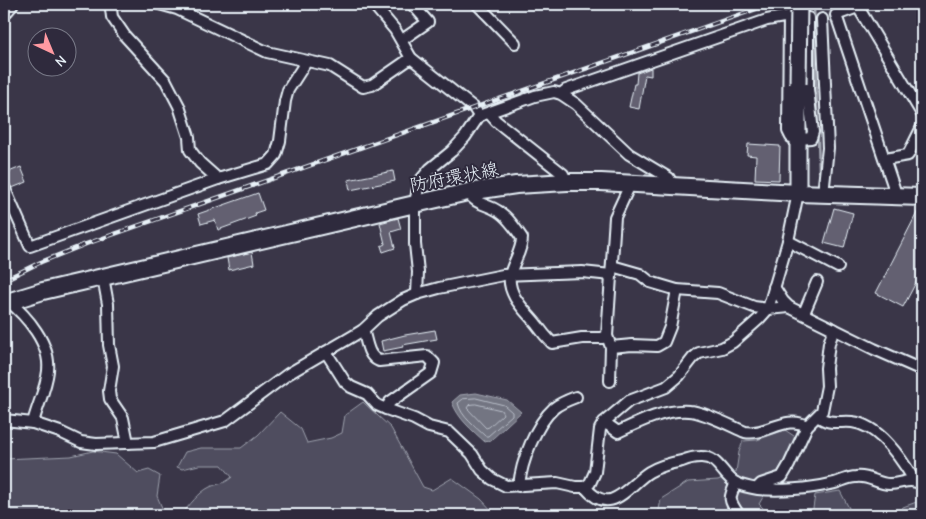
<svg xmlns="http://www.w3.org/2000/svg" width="926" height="519" font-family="'Comic Neue','Klee One',sans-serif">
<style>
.green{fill:#504e5f;stroke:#9ca0ac}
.water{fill:#737482;stroke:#a2a6b1}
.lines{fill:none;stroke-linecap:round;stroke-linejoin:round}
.shore{stroke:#b9bfc9;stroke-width:1}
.stream{stroke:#a2a6b1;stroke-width:2.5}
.building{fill:#636171;stroke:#e8f1f8}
.street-casing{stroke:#e8f1f8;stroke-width:14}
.secondary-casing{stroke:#e8f1f8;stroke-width:19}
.primary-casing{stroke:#e8f1f8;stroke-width:20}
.street{stroke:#2f2a3d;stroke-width:10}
.secondary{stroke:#2f2a3d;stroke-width:15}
.primary{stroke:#2f2a3d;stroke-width:16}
.rail-casing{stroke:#e8f1f8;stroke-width:4.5}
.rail{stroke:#2f2a3d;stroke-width:2.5;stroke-dasharray:8;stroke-linecap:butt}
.secondary-bridge-casing{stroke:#e8f1f8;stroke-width:19;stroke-linecap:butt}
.secondary-bridge{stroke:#2f2a3d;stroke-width:15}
.labels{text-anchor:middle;stroke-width:4;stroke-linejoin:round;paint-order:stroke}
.street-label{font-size:18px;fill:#e8f1f8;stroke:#2f2a3d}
</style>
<rect width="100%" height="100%" fill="#3a3648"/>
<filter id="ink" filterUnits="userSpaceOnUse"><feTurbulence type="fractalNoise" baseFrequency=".02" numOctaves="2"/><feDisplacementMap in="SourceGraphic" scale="10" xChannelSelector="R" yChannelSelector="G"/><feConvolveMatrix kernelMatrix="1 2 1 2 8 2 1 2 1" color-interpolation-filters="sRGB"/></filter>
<g filter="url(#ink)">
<g class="green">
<path d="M363,402L391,428L423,487L432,490L452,478L481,499L496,515H181C189,506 199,492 210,487C219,483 223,485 232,477L222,465H199L182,469L177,467L185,452L201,448H241L258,435L280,412L301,429L307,443L331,438L342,433L345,415Z"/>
<path d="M785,430L797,438L759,504L770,515H658L661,499L688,482L718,480L736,472L739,452L743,441L757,440Z"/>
<path d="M93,451L116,454L138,473L149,470L160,476L157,496L163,510L175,515H4V459L71,456Z"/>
<path d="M840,491L850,510L867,511L878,515H812L815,495Z"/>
<path d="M922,500V515H897L903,507Z"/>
</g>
<path class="water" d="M476,393L507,400L521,412L491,440L485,442C472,430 458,419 452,402L460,395Z"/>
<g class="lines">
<g class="shore">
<path d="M476,398L504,405L512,412V415L488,436H485C476,427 461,417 458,403L463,399Z"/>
<path d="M476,404L501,410L503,414L489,427L486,428L467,408L469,405Z"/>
</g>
<path class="stream" d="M814,4L819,171"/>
</g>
<g class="building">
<path d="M651,68V76L645,75L639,109L629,107L634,84H636L637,73Z"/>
<path d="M748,144L780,146L779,180L755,179L756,156L747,155Z"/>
<path d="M21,167L27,182L12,188L8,182L5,180L4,174Z"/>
<path d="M393,171L395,181L350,190L348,180Z"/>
<path d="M258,193L264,210L255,213L256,216L218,230L215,220L201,224L198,214Z"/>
<path d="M920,207H922V271L903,307L876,293Z"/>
<path d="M834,208L853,213L844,248L824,243Z"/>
<path d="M398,218L401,229L391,232L395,248L383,252L381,246L385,244L380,223Z"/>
<path d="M252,252L254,264L229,270L227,258Z"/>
<path d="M435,330L437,339L402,345L403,347L383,351L381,341L405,335Z"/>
</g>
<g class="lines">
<defs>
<g id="street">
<path d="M113,4L111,9L112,17L125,36L166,81L179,106L189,137L190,150L200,163L218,179"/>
<path d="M159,4L177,9L267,52L330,66L363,87L372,85L411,58"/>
<path d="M373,4L395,30L411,58L474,108L479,116"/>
<path d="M477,4L515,43"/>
<path d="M921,4L922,6"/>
<path d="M822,19L828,148L823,194"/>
<path d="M402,40L428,22L412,4"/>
<path d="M561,94L566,90L767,20L789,16L808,18V89L813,132L811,138L799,139L791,137L788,131L789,16"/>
<path d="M489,113L496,121L563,174L567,182"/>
<path d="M885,159L908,155L922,127"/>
<path d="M4,187L30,246L218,179L268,164L276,155L280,141L285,101L288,90L306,62"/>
<path d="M468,192C477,206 486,203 498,211C508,217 516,229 522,238C522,251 513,262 510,275C507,296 526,311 537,325C542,332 547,338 552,343L582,338H602L607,336"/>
<path d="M895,196V191L836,15L858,7L922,114"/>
<path d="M788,241L838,267"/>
<path d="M612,266L640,274L650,282L677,290L718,293L754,307L768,309L789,307"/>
<path d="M103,277L108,304L109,345L113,366L109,391L110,399L123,418L128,443"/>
<path d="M774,287L783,301L789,307L874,349L922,370"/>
<path d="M417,294L418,272L415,244V204L419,182L430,169L452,151L465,137L479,116L535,96L554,92L561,94L576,104L629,154L669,178L672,185"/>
<path d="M7,300C27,316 51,344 48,371C46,389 37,406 33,423"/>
<path d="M804,313L817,282"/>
<path d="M363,330C367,341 367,356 379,361L427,356L434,363L431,373L390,402L386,409"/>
<path d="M611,347L632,345L657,346L664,342L670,327L677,290"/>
<path d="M326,352L345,382L351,387L367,394L377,405L386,409L414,419L429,427L449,432L472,454L482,470L492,479L506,486L557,483L575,487H585L590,483L595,472L600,429L604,422L629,401L666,387L679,376L693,358L699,353L722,348L733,342L759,319L768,309L788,241L798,193"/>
<path d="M610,381L611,347L607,336L615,217L628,189L629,183"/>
<path d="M818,416C828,425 839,421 852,422C879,425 901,458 914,480"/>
<path d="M4,420L33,423L60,432L81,442L96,444L154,442L225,421L288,374L353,336L363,330L378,316L403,300L417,294L439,288L503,275L582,272L611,275"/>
<path d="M604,422L618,432C639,422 665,409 689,411C702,411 731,426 745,432C766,436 786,414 807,426"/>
<path d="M736,483C728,499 729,500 739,515"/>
<path d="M519,486C521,462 536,424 554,408C560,403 568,400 576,397"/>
<path d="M759,486L761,484L782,477L789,465L807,426L822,411L827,386L826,368L829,343L834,329"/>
<path d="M585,487C611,519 628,485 649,472C659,466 671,463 682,461C687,459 695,457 700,457C719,456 722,476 736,483C742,486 752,488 758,489C779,491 809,489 830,484C839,483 847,477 856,477C868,475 878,484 889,484C903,484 908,477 922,484"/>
</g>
<g id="secondary">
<path d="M4,11L10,4"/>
<path d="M798,193V84"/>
</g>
<path id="primary" d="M4,303L43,291L415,204L468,192L516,185L567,182H601L798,193L922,197"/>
</defs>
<use href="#street" class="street-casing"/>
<use href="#secondary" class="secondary-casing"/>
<use href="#primary" class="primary-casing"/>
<use href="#street" class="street"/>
<use href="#secondary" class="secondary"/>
<use href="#primary" class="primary"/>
<defs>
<path id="rail" d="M4,280L41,262L86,244L770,4"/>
</defs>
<use href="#rail" class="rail-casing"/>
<use href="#rail" class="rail"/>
<defs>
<path id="secondary-bridge" d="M798,84L799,4"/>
</defs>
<use href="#secondary-bridge" class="secondary-bridge-casing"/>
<use href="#secondary-bridge" class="secondary-bridge"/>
</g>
</g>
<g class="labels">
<g class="street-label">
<text transform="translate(454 177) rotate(-11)" y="6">防府環状線</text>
</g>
</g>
<rect width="926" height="519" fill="none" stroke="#2f2a3d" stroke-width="20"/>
<rect x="10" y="10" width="906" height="499" fill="none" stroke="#e8f1f8" stroke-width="2" filter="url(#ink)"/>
<g transform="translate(52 52) rotate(136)"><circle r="24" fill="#2f2a3d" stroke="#797a88"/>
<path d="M0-4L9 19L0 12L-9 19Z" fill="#ff9aa2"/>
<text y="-8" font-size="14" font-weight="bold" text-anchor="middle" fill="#e8f1f8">N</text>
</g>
</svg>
